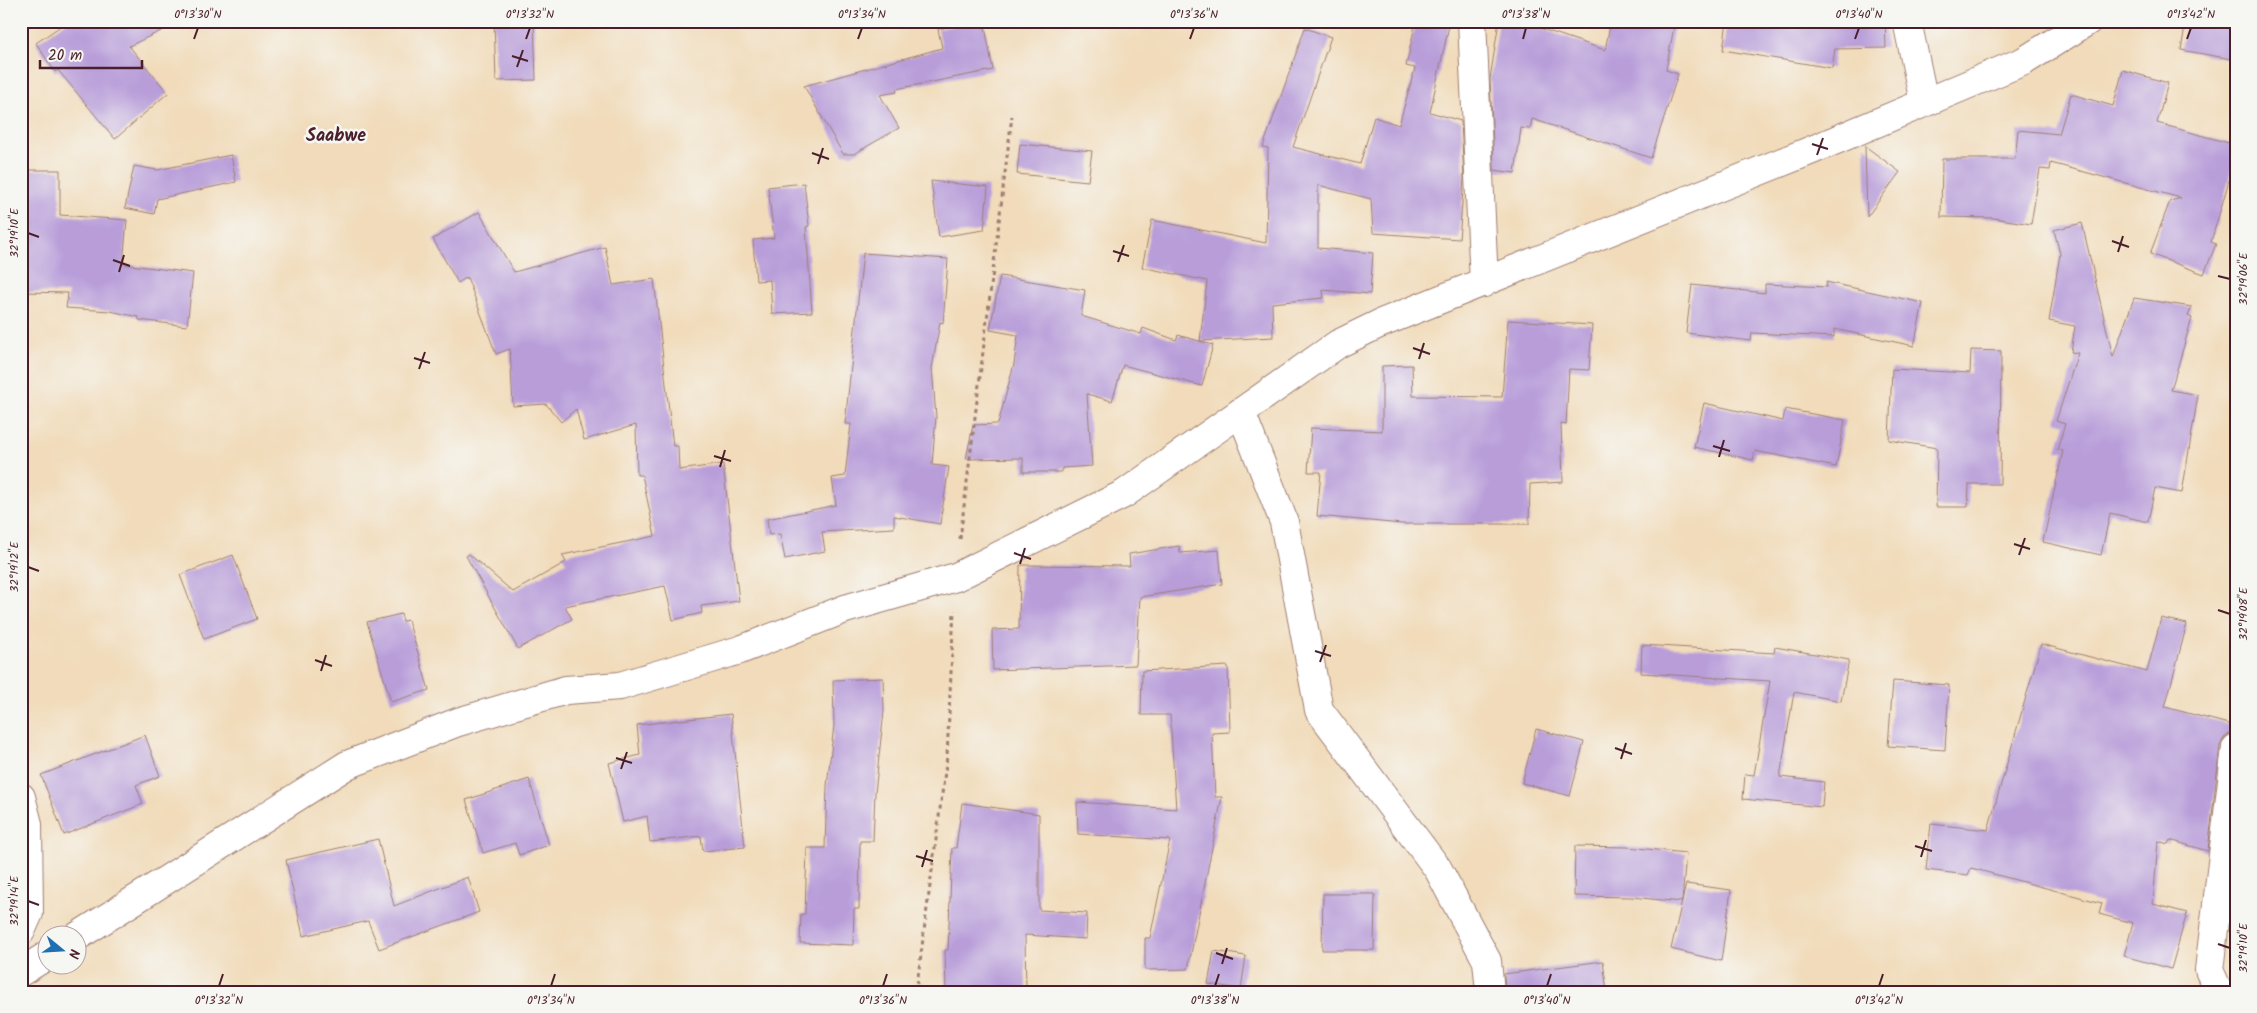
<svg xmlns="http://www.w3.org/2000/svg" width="2257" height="1013" font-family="Kalam,sans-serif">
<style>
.building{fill:#b89dd9}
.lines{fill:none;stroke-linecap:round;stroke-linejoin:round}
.minor-casing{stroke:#9e7d72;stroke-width:30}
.path{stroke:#9e7d72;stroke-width:3;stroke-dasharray:4 4;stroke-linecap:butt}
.minor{stroke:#fff;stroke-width:28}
.ticks{fill:none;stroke:#4a1f2b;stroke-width:2}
.labels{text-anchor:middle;stroke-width:5;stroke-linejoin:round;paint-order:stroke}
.quarter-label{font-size:18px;font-weight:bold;fill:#4a1f2b;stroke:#f6f6f2}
.neatline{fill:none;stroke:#4a1f2b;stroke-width:2}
.ticks-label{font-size:12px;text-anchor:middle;fill:#4a1f2b}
</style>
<rect width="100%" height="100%" fill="#f6f6f2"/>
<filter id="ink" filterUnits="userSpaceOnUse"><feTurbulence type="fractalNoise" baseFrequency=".02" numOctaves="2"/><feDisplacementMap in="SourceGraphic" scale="10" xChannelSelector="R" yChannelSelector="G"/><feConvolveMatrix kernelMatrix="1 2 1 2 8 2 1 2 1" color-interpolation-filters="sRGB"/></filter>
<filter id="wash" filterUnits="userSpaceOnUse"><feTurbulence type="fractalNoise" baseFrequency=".0096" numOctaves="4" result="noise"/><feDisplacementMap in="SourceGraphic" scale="20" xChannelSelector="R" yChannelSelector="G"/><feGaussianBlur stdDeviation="1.12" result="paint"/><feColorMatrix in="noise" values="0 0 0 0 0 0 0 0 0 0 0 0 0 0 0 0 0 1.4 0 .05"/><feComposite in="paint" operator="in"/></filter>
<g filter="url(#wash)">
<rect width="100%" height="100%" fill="#f1dbba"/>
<g id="blocks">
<g class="building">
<path d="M68,21H182L129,46L168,93L115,139L58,70L55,72L36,43Z"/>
<path d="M494,21H534L536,80L496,81Z"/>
<path d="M978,21H984L993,70L896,89L897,92L880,95L899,128L854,154H843L804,86L942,48L938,29Z"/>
<path d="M1416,21H1450L1430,112L1461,121L1464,179L1459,239L1373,233L1371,199L1318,185V248L1373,253L1370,294L1323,290L1324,298L1272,303L1273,337L1200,341L1207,281L1142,267L1152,220L1266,243L1268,148L1263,147L1305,28L1331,37L1293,147L1360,164L1374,117L1399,125L1415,68L1406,66Z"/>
<path d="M1499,21H1541L1539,28L1605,50L1611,21H1675L1666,70L1678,74L1651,158L1532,119L1530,129L1521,128L1515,173L1494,170L1490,79Z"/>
<path d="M1727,21H1885L1886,48L1835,49L1832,68L1723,50Z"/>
<path d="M2186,21H2236L2231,59L2181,50Z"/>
<path d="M2123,70L2168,83L2157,123L2236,145L2228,184L2211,242L2216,244L2204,274L2150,254L2170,201L2181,198L2051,163L2050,170L2040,169L2031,224L1994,218L1941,217L1942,159H2015L2018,130L2059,134L2071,94L2113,106Z"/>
<path d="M1020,144L1092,151L1088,181L1017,174Z"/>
<path d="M1865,146L1900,172L1867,217Z"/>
<path d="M231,155L236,182L157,199L154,214L125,208L134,166L157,170Z"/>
<path d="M21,170H60V215L127,220L123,264L193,273L187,326L139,320V317L110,311L66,308L68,293L21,292Z"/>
<path d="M931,181L988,187L984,230L939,237Z"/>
<path d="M804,183L809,226L806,227L812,312L772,314L770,280L756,281L753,240L774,238L768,187Z"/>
<path d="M479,212L514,272L605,247L613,285L654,279L673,446H678L679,470L723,464L739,601L701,606L702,613L673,620L665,586L565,606L572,619L518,649L466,556L469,554L513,592L566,562L562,555L655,536L642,475H637L636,425L584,440L576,409L561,422L546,404L513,406L510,349L496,354L467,277L458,283L433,239Z"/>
<path d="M2082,223L2113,357L2134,298L2192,307L2188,316L2192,318L2171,390L2198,395L2182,493L2155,488L2148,522L2110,513L2101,555L2043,542L2063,451L2057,450L2065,424L2056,421L2078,353L2071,352L2075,326L2049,321L2060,254L2054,230Z"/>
<path d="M863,253L948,259L943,323L940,322L932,368L936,417L932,465L949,467L940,524L894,516V528L822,532L825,551L785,559L780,534L769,535L767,519L836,505L832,478L845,476L851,424H845Z"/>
<path d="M1000,276L1085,290L1081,316L1141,334L1143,328L1176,340L1178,335L1213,345L1202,386L1123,365L1112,401L1087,394L1092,466L1062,468V472H1023V458L966,459L973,425L998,424L1014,364L1018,335L990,330Z"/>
<path d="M1826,282L1923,303L1914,346L1834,329V337L1752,333L1751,341L1686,333L1692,285L1765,293V284L1827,287Z"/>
<path d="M1508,320L1592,325L1589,370L1569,369L1566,425L1561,424L1563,482L1530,484L1529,524H1402L1317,516L1321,472H1308L1311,428L1382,431V366L1412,365L1413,396L1502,397Z"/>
<path d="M1971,350L2001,351L2000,484H1969L1968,507H1936L1937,448L1889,440L1892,369L1970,373Z"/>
<path d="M1704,403L1783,421L1785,409L1845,420L1836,467L1755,451L1753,460L1694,447Z"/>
<path d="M1179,546L1180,553L1219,550L1222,584L1140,597L1136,665L993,670L992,630L1019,629L1020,565L1130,566L1129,554Z"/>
<path d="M233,555L257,619L204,639L180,575Z"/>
<path d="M401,614L403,621L408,620L429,690L391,702L367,622Z"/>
<path d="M2161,618L2187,624L2165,707L2236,726V733L2229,734L2224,738L2220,746L2208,851L2170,840L2168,844L2158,841L2153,904L2187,913L2171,969L2124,956L2133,923L2099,914L2102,903L1971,868L1968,875L1926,870L1931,824L1988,830L2041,644L2147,672Z"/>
<path d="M1642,645L1774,653L1775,647L1849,660L1841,701L1794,692L1780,777L1824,782L1822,807L1743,799L1745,774L1754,775L1770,681L1641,673Z"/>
<path d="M1228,666L1230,732L1212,733L1215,797H1222L1188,969L1145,970V938H1150L1170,840L1078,834L1077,802L1176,809L1170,715H1141L1142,671Z"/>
<path d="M883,678L884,711L875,793L873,841H860L859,909H854L853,945L800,943L801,914H805L807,848H825L827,786L834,725L833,680Z"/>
<path d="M1893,681L1949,685L1945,750L1888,746Z"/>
<path d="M731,714L745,847L703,851L701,836L650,842L647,816L623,822L609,763L640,755L637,725Z"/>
<path d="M1536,729L1584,742L1570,796L1522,783Z"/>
<path d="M145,735L160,776L136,785L143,804L64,835L41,775Z"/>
<path d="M529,779L549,845L519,855L515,843L483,853L466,800Z"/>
<path d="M962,803L1039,814V910L1087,913L1086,939L1025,935L1026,992H946L945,950H948L952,848H956Z"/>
<path d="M378,839L394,906L468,877L479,912L379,949L368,921L303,936L286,860Z"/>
<path d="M1575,846L1627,847L1686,853L1682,902L1631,897L1574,896Z"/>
<path d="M1686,884L1731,890L1721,961L1671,949Z"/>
<path d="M1323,894H1375L1374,950H1322Z"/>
<path d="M1214,951L1246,956L1241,989L1208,984Z"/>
<path d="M1603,961L1607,992H1505L1504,974Z"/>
</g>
</g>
</g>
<g filter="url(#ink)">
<use href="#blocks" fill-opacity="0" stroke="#9e7d72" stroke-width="1"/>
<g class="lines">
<defs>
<g id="minor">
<path d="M1472,21L1484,283"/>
<path d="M1907,21L1924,102"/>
<path d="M1241,412L1284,522L1319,710L1438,869L1487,961L1490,992"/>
<path d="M21,797L28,824L29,913L21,931"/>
<path d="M78,936L347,765L458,722L566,690L620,686L740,650L845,609L956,577L1124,494L1338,344L1379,324L1812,150L2024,61L2088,21"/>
<path d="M21,972L48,955"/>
<path d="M2219,992L2209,970L2236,748"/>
</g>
</defs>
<use href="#minor" class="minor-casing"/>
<g class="path">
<path d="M960,539L1012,116"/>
<path d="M916,992L947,756L954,610"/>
</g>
<use href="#minor" class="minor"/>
</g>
</g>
<path class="ticks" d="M194,39L198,28M526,39L530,28M858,39L862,28M1190,39L1194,28M1523,39L1526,28M1855,39L1859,28M2187,39L2191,28M512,56L528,61M517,67L523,50M1812,144L1828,149M812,153L829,159M1817,155L1823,138M818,164L823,148M28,233L39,237M2112,241L2129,247M1113,251L1129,256M2118,252L2123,236M113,260L130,266M1118,262L1124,245M119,272L124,255M2218,276L2230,279M1413,348L1430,354M414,358L430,363M1419,359L1424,343M419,369L425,352M1713,446L1730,451M714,456L731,461M1719,457L1724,440M720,467L725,450M2014,544L2030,549M1014,553L1031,559M2019,555L2025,538M1020,564L1025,548M28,567L39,571M2218,610L2230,614M1315,651L1331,656M315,660L332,666M1320,662L1326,645M321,671L326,655M1615,748L1632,754M616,758L632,763M1621,759L1626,743M621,769L627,752M1915,846L1932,851M916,856L933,861M1921,857L1926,840M922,867L927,850M28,901L39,905M2218,944L2230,948M1216,953L1233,959M1222,964L1227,948M219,986L223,974M551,986L555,974M883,986L887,974M1215,986L1219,974M1547,986L1551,974M1879,986L1883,974"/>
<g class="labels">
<g class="quarter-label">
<text x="336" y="141">Saabwe</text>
</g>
</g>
<rect width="2257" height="1013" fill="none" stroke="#f6f6f2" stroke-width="55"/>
<g transform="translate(62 950) rotate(108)"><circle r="24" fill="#f6f6f2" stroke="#b1a0a2"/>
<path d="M0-4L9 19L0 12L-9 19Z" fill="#1f6fb2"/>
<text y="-8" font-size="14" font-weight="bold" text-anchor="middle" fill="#4a1f2b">N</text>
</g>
<path d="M40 60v8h102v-8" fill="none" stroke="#4a1f2b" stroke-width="2.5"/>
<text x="48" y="60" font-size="15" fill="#4a1f2b" stroke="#f6f6f2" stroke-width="4" paint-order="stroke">20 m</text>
<rect x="28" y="28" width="2202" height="958" class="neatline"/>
<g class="ticks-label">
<text x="198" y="18">0°13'30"N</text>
<text x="530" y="18">0°13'32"N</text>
<text x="862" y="18">0°13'34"N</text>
<text x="1194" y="18">0°13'36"N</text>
<text x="1526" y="18">0°13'38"N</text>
<text x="1859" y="18">0°13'40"N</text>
<text x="2191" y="18">0°13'42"N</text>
<text transform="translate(14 233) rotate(-90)" y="4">32°19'10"E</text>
<text transform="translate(2243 279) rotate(-90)" y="4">32°19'06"E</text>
<text transform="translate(14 567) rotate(-90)" y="4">32°19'12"E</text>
<text transform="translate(2243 614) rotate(-90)" y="4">32°19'08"E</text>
<text transform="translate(14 901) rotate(-90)" y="4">32°19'14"E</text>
<text transform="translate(2243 948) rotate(-90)" y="4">32°19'10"E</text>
<text x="219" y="1004">0°13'32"N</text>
<text x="551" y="1004">0°13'34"N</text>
<text x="883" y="1004">0°13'36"N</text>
<text x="1215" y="1004">0°13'38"N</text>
<text x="1547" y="1004">0°13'40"N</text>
<text x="1879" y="1004">0°13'42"N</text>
</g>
</svg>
